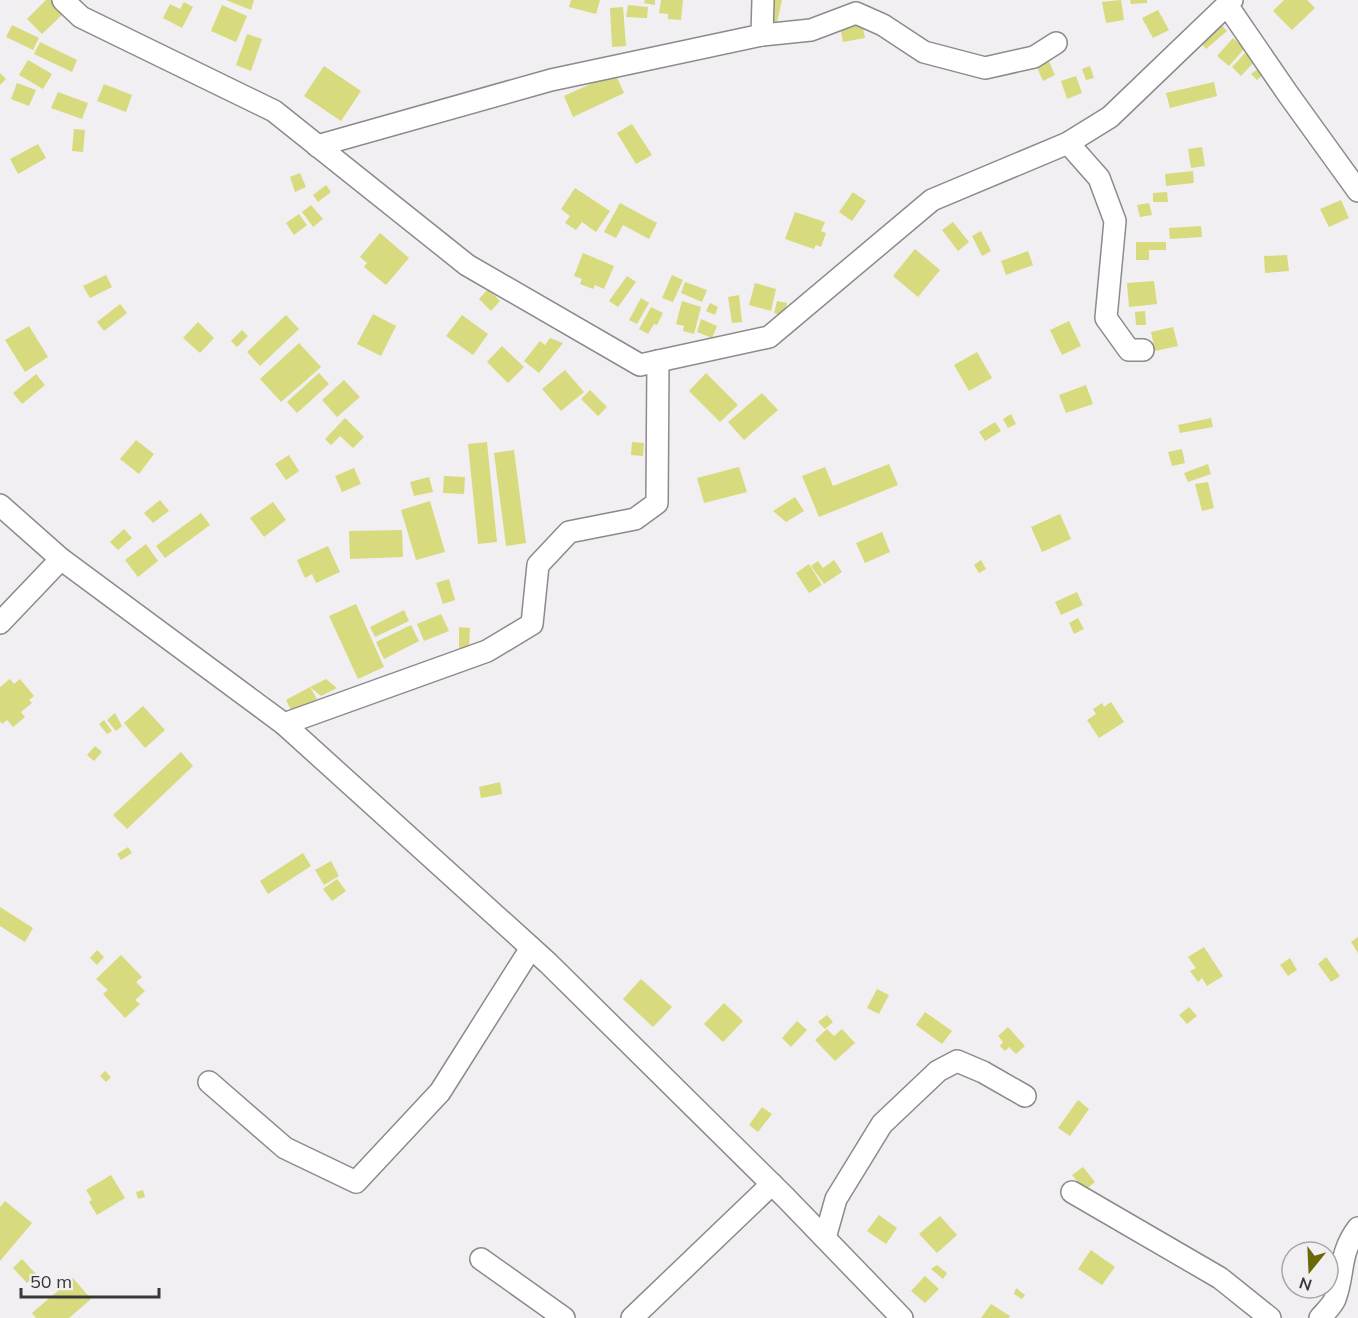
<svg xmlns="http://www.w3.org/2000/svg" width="1358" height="1318" font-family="Mulish,sans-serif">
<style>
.building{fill:#d7da7d}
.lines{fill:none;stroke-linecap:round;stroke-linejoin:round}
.street-casing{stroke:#8c8a8c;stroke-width:24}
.street{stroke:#fff;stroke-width:21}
</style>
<rect width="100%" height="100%" fill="#f2eff2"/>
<g class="building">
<path d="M46,0H53L65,12L42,34L27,19Z"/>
<path d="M226,0H254L251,10Z"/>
<path d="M571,0H600L596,14L569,7Z"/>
<path d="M645,0H655V5L644,3Z"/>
<path d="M661,0H683L681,20L668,19V14L659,13Z"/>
<path d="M768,0H782L777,23L763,20Z"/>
<path d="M1121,0L1124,20L1106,23L1102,2Z"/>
<path d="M1130,0H1147V3L1131,4Z"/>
<path d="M1284,0H1307L1315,8L1292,30L1273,11Z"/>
<path d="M184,2L193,7L182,28L163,18L170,4L180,9Z"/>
<path d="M222,5L247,16L236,42L211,31Z"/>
<path d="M628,5L648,7L647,18L626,17Z"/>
<path d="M623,7L626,46L612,47L610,8Z"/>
<path d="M1158,10L1169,30L1153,38L1142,18Z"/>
<path d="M861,17L865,38L843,42L839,21Z"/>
<path d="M1219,22L1227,31L1206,49L1198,40Z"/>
<path d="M12,25L39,38L33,50L6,37Z"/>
<path d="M247,34L262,39L251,71L236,65Z"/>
<path d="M1233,38L1245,48L1229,66L1217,56Z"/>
<path d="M40,42L77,60L72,72L34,54Z"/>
<path d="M1245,53L1254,62L1241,76L1232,67Z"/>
<path d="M1047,57L1055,75L1043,81L1035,63Z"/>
<path d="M28,60L52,74L43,89L19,75Z"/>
<path d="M324,66L361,91L341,121L304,96Z"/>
<path d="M1090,66L1094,78L1086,80L1082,69Z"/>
<path d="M1260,67L1265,73L1257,80L1251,74Z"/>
<path d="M0,73L6,79L0,85Z"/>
<path d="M615,73L624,93L573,117L564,96Z"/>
<path d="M1076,76L1082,93L1067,99L1061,81Z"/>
<path d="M1214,82L1217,96L1170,108L1166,93Z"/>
<path d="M17,83L36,90L29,106L11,99Z"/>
<path d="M104,84L132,95L126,112L97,101Z"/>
<path d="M58,92L88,103L82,119L51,108Z"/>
<path d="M632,124L652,155L636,164L617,133Z"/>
<path d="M74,129L85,130L83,152L72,151Z"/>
<path d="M38,144L46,158L18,174L10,159Z"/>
<path d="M1202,147L1205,166L1191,168L1188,149Z"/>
<path d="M1193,171L1194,183L1166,186L1165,174Z"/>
<path d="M300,173L306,187L295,192L290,177Z"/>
<path d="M326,185L331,192L318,202L313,195Z"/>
<path d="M575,188L610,211L596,232L582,222L576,230L565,223L570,216L561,209Z"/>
<path d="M853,192L866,201L852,221L839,212Z"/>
<path d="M1167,192L1168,202H1153V193Z"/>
<path d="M1341,200L1349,218L1329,227L1320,209Z"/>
<path d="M620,203L657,223L649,239L623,225L616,238L604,232Z"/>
<path d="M1149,203L1152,215L1140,217L1137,205Z"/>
<path d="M311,205L323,219L313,227L302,212Z"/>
<path d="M795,212L825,222L821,231L826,233L821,247L816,245L814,249L785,239Z"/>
<path d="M299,214L307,225L294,235L286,223Z"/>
<path d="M953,222L969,242L958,251L942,230Z"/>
<path d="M1201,226L1202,237L1170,239L1169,228Z"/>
<path d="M981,231L991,251L982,256L972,236Z"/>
<path d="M380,233L409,258L386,285L364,267L367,263L360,257Z"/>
<path d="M1136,242H1166V250H1149V260H1136Z"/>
<path d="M915,249L940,270L918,297L893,276Z"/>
<path d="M1028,251L1033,265L1006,275L1001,261Z"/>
<path d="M583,253L614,266L604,289L595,285L593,289L580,284L582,279L574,276Z"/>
<path d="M1287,255L1289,271L1265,273L1264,256Z"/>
<path d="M106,275L112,287L90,298L83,286Z"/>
<path d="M672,275L683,280L673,302L662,298Z"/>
<path d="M627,276L636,282L618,307L609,301Z"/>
<path d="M1154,281L1157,304L1129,307L1127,283Z"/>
<path d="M685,282L707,290L702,302L681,293Z"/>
<path d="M755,283L776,289L771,311L749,305Z"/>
<path d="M488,289L500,301L491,311L479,299Z"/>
<path d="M739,295L742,322L732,323L728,297Z"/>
<path d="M641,298L649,303L637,324L629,320Z"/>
<path d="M682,301L701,307L694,334L683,331L684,326L676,324Z"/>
<path d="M777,301L787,303L784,316L774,313Z"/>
<path d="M710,303L718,307L715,315L706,311Z"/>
<path d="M120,304L127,313L104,331L97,322Z"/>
<path d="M651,307L663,313L657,325L654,324L648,334L639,329Z"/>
<path d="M1145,311L1146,325H1136L1135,312Z"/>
<path d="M373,314L396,326L381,356L357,344Z"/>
<path d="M286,315L299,329L260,366L247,352Z"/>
<path d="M462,315L488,334L473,355L446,336Z"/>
<path d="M701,319L717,326L712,338L697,332Z"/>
<path d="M1069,321L1081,346L1062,355L1050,330Z"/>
<path d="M198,322L214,338L200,353L183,338Z"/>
<path d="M29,326L48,357L25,372L5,340Z"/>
<path d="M1173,327L1178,346L1155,351L1151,332Z"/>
<path d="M242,330L248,336L237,347L231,341Z"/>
<path d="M550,338L563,343L539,373L524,361L540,341L545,345Z"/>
<path d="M299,343L321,367L281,402L260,379Z"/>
<path d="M502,346L524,367L508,383L487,362Z"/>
<path d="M977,352L992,378L969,391L954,365Z"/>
<path d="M565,370L584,392L561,411L542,389Z"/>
<path d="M319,373L329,384L297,413L287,402Z"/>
<path d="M706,373L738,405L720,422L689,391Z"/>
<path d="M36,374L45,385L22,404L13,393Z"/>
<path d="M344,380L360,397L337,417L322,400Z"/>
<path d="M1086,385L1093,404L1066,413L1059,395Z"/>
<path d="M590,390L607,407L598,416L581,399Z"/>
<path d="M762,393L778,410L744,440L728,422Z"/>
<path d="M1011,414L1016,424L1008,428L1003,419Z"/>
<path d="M345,418L364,437L353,448L340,436L331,445L325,439Z"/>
<path d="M1211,418L1213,427L1180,433L1178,425Z"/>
<path d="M995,422L1001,431L985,441L979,432Z"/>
<path d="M136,440L154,454L139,474L120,459Z"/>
<path d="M487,442L497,542L478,544L468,444Z"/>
<path d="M632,442L644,443L643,456L631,455Z"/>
<path d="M1182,449L1185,463L1172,466L1168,452Z"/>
<path d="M514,450L526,543L506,546L494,453Z"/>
<path d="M289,455L299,471L286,480L275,464Z"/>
<path d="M889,464L898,485L819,517L802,476L825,467L833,486Z"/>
<path d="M1208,464L1211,474L1188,482L1184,473Z"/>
<path d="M739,467L747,492L704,503L697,478Z"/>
<path d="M354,468L361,484L342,492L335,476Z"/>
<path d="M444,476L465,477L464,494L443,493Z"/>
<path d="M429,477L433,492L414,496L410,482Z"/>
<path d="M1208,482L1214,508L1202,511L1195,484Z"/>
<path d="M795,497L804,511L786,522L773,511Z"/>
<path d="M160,500L169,511L153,523L144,513Z"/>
<path d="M430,501L445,552L416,560L401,510Z"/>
<path d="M273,502L286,520L264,537L250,518Z"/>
<path d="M201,513L210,525L165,558L156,546Z"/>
<path d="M1060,514L1071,539L1042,552L1031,527Z"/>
<path d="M124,529L132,538L118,550L110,542Z"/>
<path d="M402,530L403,557L350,559L349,531Z"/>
<path d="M882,532L890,552L865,563L856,543Z"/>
<path d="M146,544L158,561L138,577L125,560Z"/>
<path d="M328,546L340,572L316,583L312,574L305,578L297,560Z"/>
<path d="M834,560L842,572L824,584L811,566L818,561L823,568Z"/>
<path d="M981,560L986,569L979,573L974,565Z"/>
<path d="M809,564L822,585L809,593L796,573Z"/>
<path d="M449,579L455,600L443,604L436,583Z"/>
<path d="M1077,592L1083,605L1061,615L1055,602Z"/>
<path d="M356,604L384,667L358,679L329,616Z"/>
<path d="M404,610L409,621L375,637L370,627Z"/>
<path d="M441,614L449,631L424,641L417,624Z"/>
<path d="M1078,618L1084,629L1074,634L1069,623Z"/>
<path d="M411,625L419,641L384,659L376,642Z"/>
<path d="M459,627L470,628L469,648H459Z"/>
<path d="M10,679L14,684L20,679L34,696L29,700L32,703L21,712L25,717L13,727L7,720L2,724L0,721V687Z"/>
<path d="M326,679L337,688L321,696L310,687Z"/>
<path d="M310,687L317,699L292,712L286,700Z"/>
<path d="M1111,702L1124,722L1099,738L1087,720L1096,714L1093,709L1102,703L1104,707Z"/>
<path d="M143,706L165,730L145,748L124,723Z"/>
<path d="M115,713L122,726L116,731L107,720Z"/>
<path d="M104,720L112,731L107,734L99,724Z"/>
<path d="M95,746L102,752L94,761L87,755Z"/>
<path d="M181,752L193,766L127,829L113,815Z"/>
<path d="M500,782L502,794L481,798L479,787Z"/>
<path d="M128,847L132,853L121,860L117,854Z"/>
<path d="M303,853L311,866L268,894L260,881Z"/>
<path d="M331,861L339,876L324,885L315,870Z"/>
<path d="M337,879L346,891L332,901L323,889Z"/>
<path d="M0,907L33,928L25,942L0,926Z"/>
<path d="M1358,937V953L1351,942Z"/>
<path d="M1204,947L1223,976L1207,986L1202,978L1198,982L1190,971L1196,968L1188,957Z"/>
<path d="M97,950L104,957L97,965L90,958Z"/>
<path d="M121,955L142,977L136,982L145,991L135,1000L140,1004L125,1018L103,994L108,990L96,979Z"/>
<path d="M1326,957L1340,976L1331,982L1318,964Z"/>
<path d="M1290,958L1297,970L1288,976L1280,965Z"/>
<path d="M641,979L672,1007L653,1027L623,999Z"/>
<path d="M877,989L889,995L879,1014L867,1008Z"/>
<path d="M724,1003L743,1021L723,1042L704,1024Z"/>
<path d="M1189,1007L1197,1016L1187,1024L1179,1015Z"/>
<path d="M925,1012L952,1031L942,1044L916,1025Z"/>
<path d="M827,1015L833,1022L825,1029L818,1022Z"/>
<path d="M797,1021L807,1030L791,1047L782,1038Z"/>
<path d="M1008,1027L1025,1046L1016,1054L1009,1047L1005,1051L1000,1046L1003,1042L998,1036Z"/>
<path d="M827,1029L834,1036L842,1029L855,1043L835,1061L815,1040Z"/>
<path d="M105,1071L111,1077L106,1082L100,1076Z"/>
<path d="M1078,1100L1089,1109L1070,1136L1058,1128Z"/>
<path d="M762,1107L772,1114L758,1132L749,1125Z"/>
<path d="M1083,1167L1095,1182L1085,1190L1072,1175Z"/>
<path d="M111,1175L125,1198L97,1215L89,1202L92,1200L86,1190Z"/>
<path d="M143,1190L145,1197L138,1199L136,1192Z"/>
<path d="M5,1201L32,1223L0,1261V1207Z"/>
<path d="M879,1215L897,1228L886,1244L867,1231Z"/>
<path d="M940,1216L957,1235L937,1253L919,1234Z"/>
<path d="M1091,1250L1115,1267L1102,1285L1078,1269Z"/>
<path d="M22,1259L36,1274L27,1283L13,1268Z"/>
<path d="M937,1265L947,1273L943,1279L931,1269Z"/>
<path d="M925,1276L939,1289L925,1303L911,1291Z"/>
<path d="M73,1278L91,1299L69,1318H36L32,1313Z"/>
<path d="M1016,1288L1025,1295L1022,1299L1014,1294Z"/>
<path d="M991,1304L1010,1316L1009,1318H981Z"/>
</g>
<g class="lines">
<defs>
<g id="street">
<path d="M63,0L81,17L274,111L467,265L640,365L769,337L932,200L1068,143L1110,117L1232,0"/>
<path d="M1227,5L1288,94L1358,191"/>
<path d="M762,35L811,30L856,13L883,25L924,52L985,68L1034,57L1056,43"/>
<path d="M1068,143L1099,178L1115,221L1106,318L1129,350H1143"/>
<path d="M317,146L551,80L762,35L763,0"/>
<path d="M0,505L61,559L284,724L548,963L786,1198L902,1318"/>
<path d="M0,623L61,559"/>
<path d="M284,724L487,651L532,624L538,565L569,532L635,519L657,503L658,361"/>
<path d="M209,1082L285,1148L356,1182L440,1092L531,948"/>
<path d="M1072,1192L1220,1278L1270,1318"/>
<path d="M825,1238L836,1199L882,1124L938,1071L957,1061L983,1072L1025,1096"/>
<path d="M481,1259L564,1318"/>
<path d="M632,1318L772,1184"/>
<path d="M1320,1318C1325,1312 1332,1306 1335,1299C1345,1272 1338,1255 1358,1228"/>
</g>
</defs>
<use href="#street" class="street-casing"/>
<use href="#street" class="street"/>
</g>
<g transform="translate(1310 1270) rotate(198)"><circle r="28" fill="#f2eff2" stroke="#a8a6a8" stroke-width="1.5"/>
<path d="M0-4.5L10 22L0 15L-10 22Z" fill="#696906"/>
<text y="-9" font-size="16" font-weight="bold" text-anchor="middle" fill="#393839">N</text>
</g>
<path d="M21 1288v9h138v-9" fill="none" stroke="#393839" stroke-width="3"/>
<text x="30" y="1288" font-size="18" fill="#393839" stroke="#f2eff2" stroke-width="4.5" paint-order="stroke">50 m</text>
</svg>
